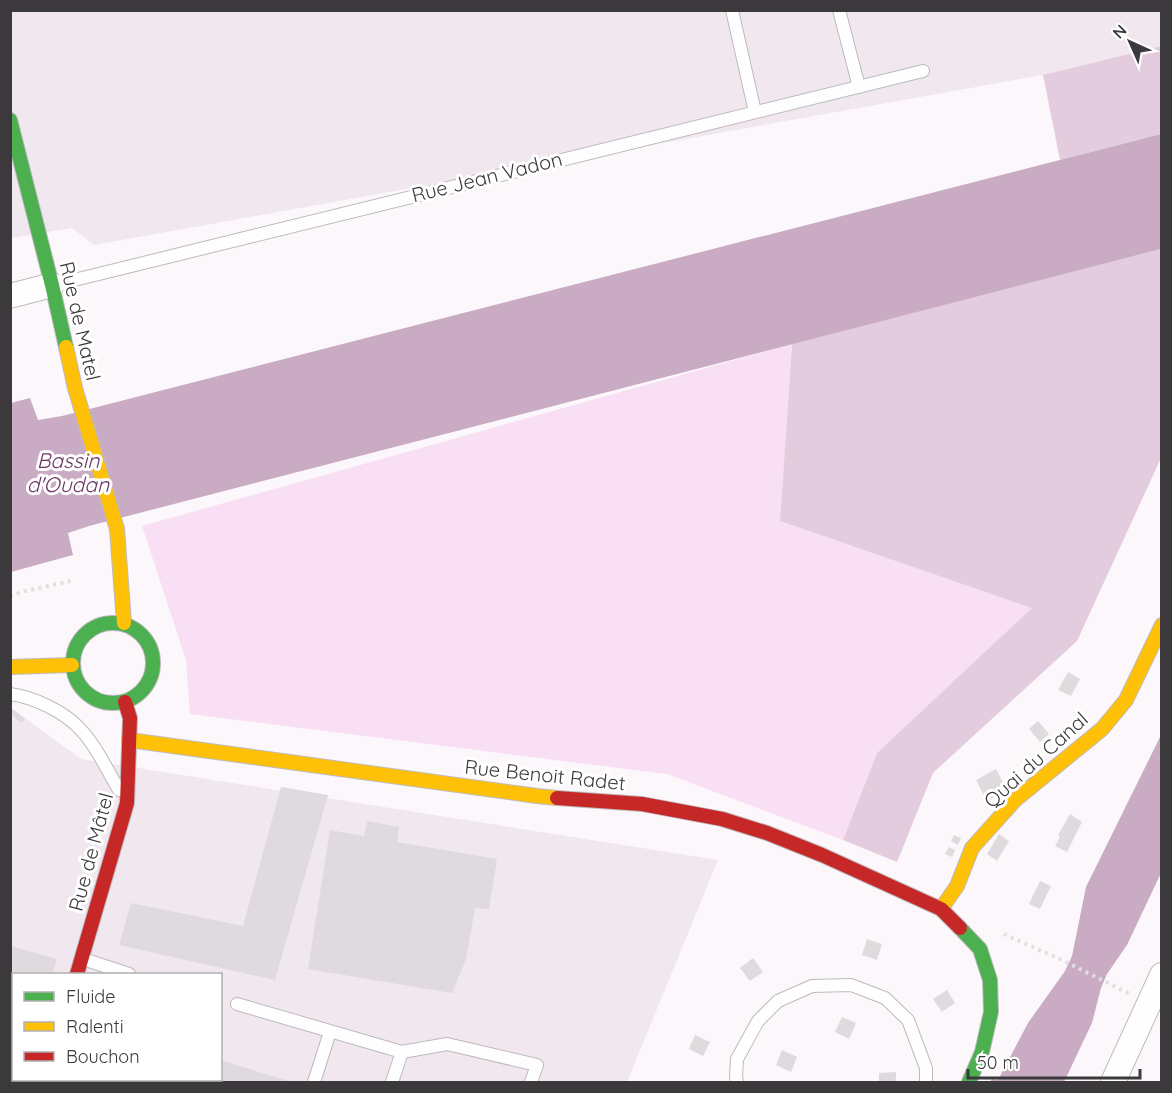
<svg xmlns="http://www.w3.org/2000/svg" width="1172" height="1093" font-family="Quicksand,sans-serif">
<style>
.built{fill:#f1e7ef;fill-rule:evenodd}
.green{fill:#f8dff3}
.forest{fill:#e4ccdf}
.water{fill:#c9acc3}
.building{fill:#dedadd}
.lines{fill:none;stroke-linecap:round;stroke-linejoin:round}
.lane-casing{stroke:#bdbabd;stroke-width:14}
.street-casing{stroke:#bdbabd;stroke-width:26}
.fast-casing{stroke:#bdbabd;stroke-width:16}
.slow-casing{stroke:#bdbabd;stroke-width:16}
.jam-casing{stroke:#bdbabd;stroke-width:16}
.path{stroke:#e0dfe0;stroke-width:4;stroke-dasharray:3 4.5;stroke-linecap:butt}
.lane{stroke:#fffefe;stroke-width:12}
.street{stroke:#fffefe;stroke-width:24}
.fast{stroke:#4caf50;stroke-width:14}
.slow{stroke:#ffc107;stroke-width:14}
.jam{stroke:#c62828;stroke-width:14}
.labels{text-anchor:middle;stroke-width:6;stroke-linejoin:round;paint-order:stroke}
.street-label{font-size:20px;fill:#3c393c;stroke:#fff}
.water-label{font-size:21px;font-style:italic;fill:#6a3762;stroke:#fff}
</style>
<rect width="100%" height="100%" fill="#fcf7fb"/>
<g class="built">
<path d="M11,11H1161V46L1043,75L94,245L72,228L11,238Z"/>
<path d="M10,707L81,759L718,860L627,1082H11ZM14,974H220V1080H14Z"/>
</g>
<path class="green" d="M792,344L780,521L1033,608L877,753L843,840L667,774L190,714L186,660L142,526Z"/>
<g class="forest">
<path d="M1161,46V134L1060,160L1043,75Z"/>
<path d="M1161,249V458L1077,641L933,773L897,862L843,840L877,753L1032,608L780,521L792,344Z"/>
</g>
<g class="water">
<path d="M1161,134V249L89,526L68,533L73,555L11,572V403L30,398L38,420L62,416Z"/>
<path d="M1161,735V873L1127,945L1107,974L1101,988L1092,1023L1064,1082H990L992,1079L998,1080L1028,1023L1065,971L1072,956L1086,887Z"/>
</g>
<g class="building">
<path d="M1068,672L1080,679L1071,696L1058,690Z"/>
<path d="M10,707L25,719L21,723L10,713Z"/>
<path d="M1038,721L1049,734L1040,742L1029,729Z"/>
<path d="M996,769L1007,790L987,801L976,780Z"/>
<path d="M281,787L328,795L275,980L119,945L131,903L243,926Z"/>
<path d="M1070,814L1082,822L1067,852L1055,846L1060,836L1058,835Z"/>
<path d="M367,821L399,827L397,842L497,859L489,909L475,908L466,959L452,993L308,969L330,830L364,836Z"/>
<path d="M999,834L1009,841L997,861L987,854Z"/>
<path d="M954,835L961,838L958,845L951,841Z"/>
<path d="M949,847L955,850L952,857L945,854Z"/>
<path d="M1040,881L1051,886L1040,909L1029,904Z"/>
<path d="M867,939L882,944L877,960L862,955Z"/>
<path d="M10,946L57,959L52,974H14V1080H22L21,1082H10Z"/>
<path d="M753,958L763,972L750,981L740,968Z"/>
<path d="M947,990L955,1003L942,1012L933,999Z"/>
<path d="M842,1017L856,1023L849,1039L835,1032Z"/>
<path d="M695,1035L710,1042L703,1056L689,1049Z"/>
<path d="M782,1050L797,1057L791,1072L776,1065Z"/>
<path d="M220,1060L292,1082H188L189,1080H220Z"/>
<path d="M896,1072V1082H879V1073Z"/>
</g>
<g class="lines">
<defs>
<g id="lane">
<path d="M732,10L755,112"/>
<path d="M839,10L859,87"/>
<path d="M54,285L923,71"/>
<path d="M10,694C34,697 65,712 81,730C97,747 107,770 119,790"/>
<path d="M83,959L129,974"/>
<path d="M237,1004L402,1052L447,1044L537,1065L531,1082"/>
<path d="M314,1082L330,1032"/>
<path d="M392,1082L402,1052"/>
<path d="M737,1082L736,1077L737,1059L758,1021L778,1001L812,986L851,985L885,998L908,1020L926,1068V1082"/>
</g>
<g id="street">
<path d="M10,296L52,285"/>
<path d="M1113,1082L1162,975"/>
</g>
<g id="fast">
<path d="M10,120L52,285L66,347"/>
<circle cx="113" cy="663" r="40"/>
<path d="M960,928L980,949L990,980L991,1012L982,1052L969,1082"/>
</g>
<g id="slow">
<path d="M66,347L75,388L117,529L124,623"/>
<path d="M10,667L72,665"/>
<path d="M129,740L537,796L557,798"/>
<path d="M941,909L957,886L972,848L1015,800L1102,729L1126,700L1162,625"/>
</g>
<g id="jam">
<path d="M557,798L642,804L722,819L767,833L822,855L941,909L960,928"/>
<path d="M77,974L127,803L130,718L125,702"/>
<path d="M49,1080V1082"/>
</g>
</defs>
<use href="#lane" class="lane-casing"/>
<use href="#street" class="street-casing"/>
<use href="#fast" class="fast-casing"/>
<use href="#slow" class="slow-casing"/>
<use href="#jam" class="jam-casing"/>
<g class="path">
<path d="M10,597L21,592L75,580"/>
<path d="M1004,934L1062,960L1130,994"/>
</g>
<use href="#lane" class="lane"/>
<use href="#street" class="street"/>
<use href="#fast" class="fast"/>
<use href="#slow" class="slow"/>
<use href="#jam" class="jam"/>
</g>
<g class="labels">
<g class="street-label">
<text transform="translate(487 177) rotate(-14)" y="7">Rue Jean Vadon</text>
<text transform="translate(80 321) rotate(77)" y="7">Rue de Matel</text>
<text transform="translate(1036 760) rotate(-42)" y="7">Quai du Canal</text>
<text transform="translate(545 775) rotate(6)" y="7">Rue Benoit Radet</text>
<text transform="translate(91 852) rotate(-75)" y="7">Rue de Mâtel</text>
</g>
<g class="water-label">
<text x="68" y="468">Bassin<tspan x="68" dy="24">d'Oudan</tspan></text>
</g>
</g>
<rect width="1172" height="1093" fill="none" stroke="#3c393c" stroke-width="24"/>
<rect x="12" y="973" width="210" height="108" fill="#ffffff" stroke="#b1b0b1" stroke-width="1.5"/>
<rect x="24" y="992" width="30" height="9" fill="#4caf50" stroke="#b1b0b1" stroke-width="1.5"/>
<text x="66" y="1003" font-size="18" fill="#3c393c">Fluide</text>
<rect x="24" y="1022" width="30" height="9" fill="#ffc107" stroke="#b1b0b1" stroke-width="1.5"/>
<text x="66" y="1033" font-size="18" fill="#3c393c">Ralenti</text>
<rect x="24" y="1052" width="30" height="9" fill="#c62828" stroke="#b1b0b1" stroke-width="1.5"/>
<text x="66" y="1063" font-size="18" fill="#3c393c">Bouchon</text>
<g transform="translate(1130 42) rotate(315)" stroke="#ffffff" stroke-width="4.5" paint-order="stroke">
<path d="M0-4.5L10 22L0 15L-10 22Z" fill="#3c393c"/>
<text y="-9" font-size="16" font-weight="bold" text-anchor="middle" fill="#3c393c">N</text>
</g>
<path d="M968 1069v9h172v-9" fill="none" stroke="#3c393c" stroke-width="3"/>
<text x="977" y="1069" font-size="18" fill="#3c393c" stroke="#ffffff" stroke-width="4.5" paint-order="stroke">50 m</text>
</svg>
